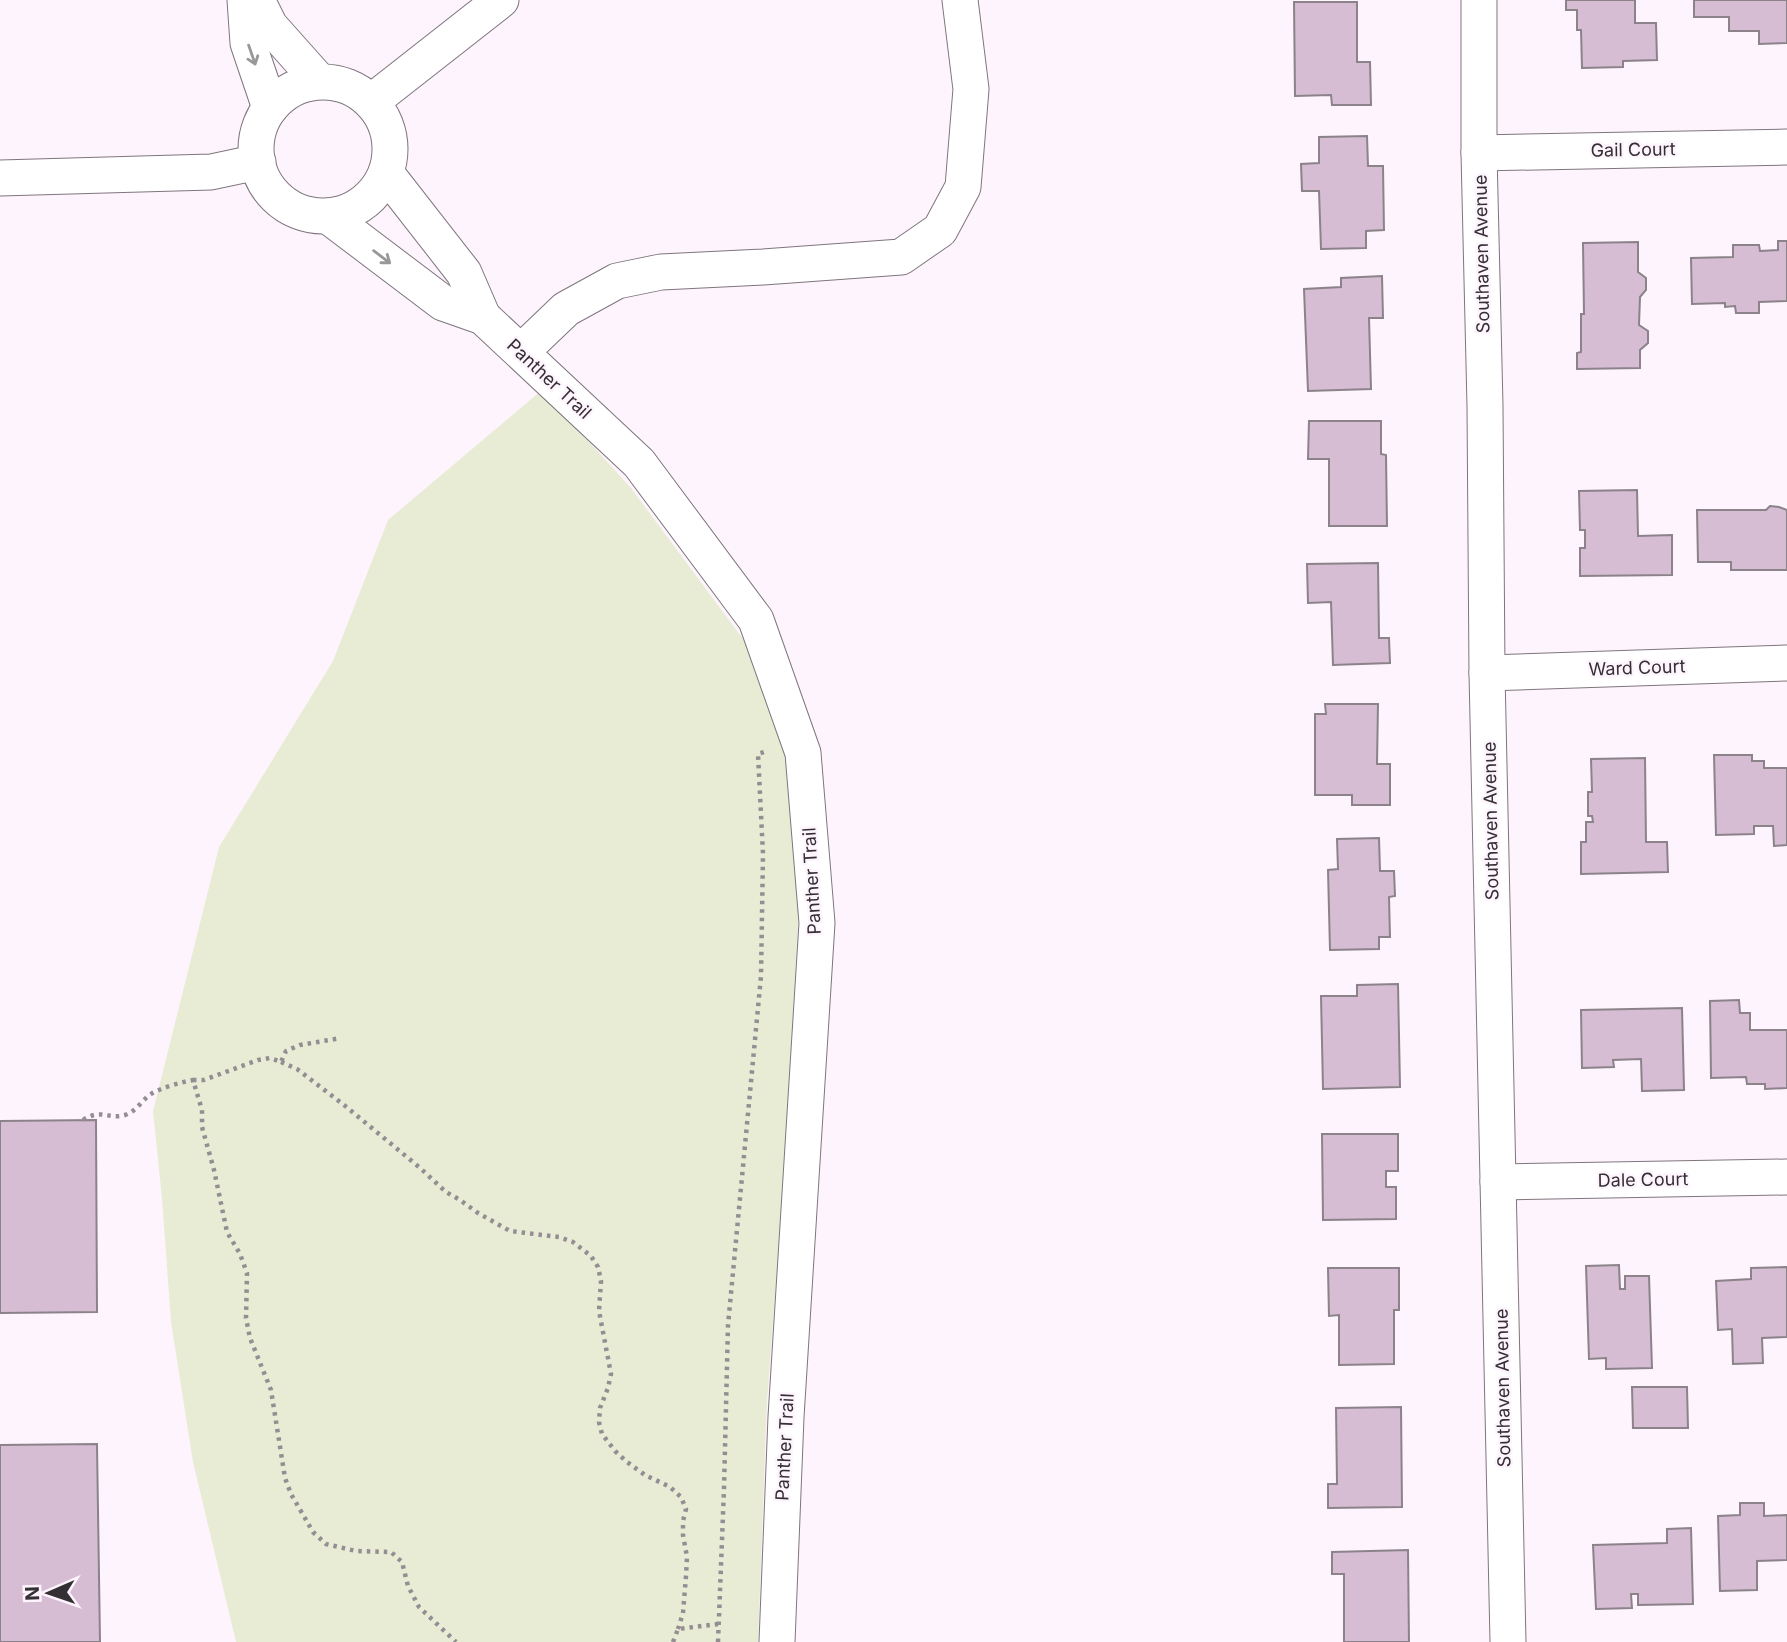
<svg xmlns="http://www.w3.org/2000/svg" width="1787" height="1642" font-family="Inter,sans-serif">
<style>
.green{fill:#e9ecd4}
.building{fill:#d6bdd3;stroke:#8b828a;stroke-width:2}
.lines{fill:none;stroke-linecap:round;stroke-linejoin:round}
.minor-casing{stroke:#7e757d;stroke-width:37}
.path{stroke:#948d93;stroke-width:4.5;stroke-dasharray:3.5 5;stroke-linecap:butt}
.minor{stroke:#fff;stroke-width:35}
.oneway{stroke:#999798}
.labels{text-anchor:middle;stroke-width:5;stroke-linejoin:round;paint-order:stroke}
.street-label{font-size:18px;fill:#332f32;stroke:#fef4fd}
</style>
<rect width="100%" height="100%" fill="#fef4fd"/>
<path class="green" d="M542,390L631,488L755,655L775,709L793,785L801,871L782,1205L767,1401L758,1642H236L193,1462L171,1322L162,1199L153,1111L219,847L333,661L388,520Z"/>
<g class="building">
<path d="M1566,0H1635V23H1656L1657,60L1623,61V67L1582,68L1581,30H1577V10H1566Z"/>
<path d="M1694,0H1787V43L1759,44V31H1729V17H1694Z"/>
<path d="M1294,2H1357V62H1370L1371,105H1332L1331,95L1295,96Z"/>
<path d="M1367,136L1368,166H1383L1384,230L1366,231V248L1321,249L1319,191H1302L1301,164L1319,163V137Z"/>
<path d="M1778,241H1787V301L1759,302V313H1736L1735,306L1725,307V303L1692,304L1691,258L1733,257V245H1759L1760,251L1778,250Z"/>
<path d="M1638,242V272L1646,278V290L1640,297L1639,325L1648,331V343L1640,350V368L1577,369V353L1581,352V314H1584L1583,243Z"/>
<path d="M1382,276L1383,318H1369L1371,389L1308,391L1304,289L1341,287V278Z"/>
<path d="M1309,421H1381V454L1386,455L1387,526H1329V459H1308Z"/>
<path d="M1637,490L1638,536L1672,535V575L1580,576V548H1585V530H1580L1579,491Z"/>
<path d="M1770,506L1779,507L1787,510V570H1731V562H1698L1697,510H1766Z"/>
<path d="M1378,563L1379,638H1389L1390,663L1333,665L1331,602L1308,603L1307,564Z"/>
<path d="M1325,704H1378L1377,764H1390V805H1352V795H1315V714H1326Z"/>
<path d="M1714,755H1752V761H1764V768H1787V845L1774,846L1773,826H1754V834L1716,835Z"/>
<path d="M1645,758L1646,842H1667L1668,872L1581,874V842H1586V822H1593L1592,816H1588V792H1592L1591,759Z"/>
<path d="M1379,838L1380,871H1394L1395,896L1389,897L1390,937H1379V949L1330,950L1328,870L1338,869L1337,839Z"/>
<path d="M1398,984L1400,1087L1323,1089L1321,996H1357V985Z"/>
<path d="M1739,1000L1740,1013H1750V1030H1787V1088L1765,1089V1084H1747L1746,1077L1711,1078L1710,1001Z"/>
<path d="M1682,1008L1684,1090L1642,1091L1641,1059L1613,1060L1614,1067L1582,1068L1581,1010Z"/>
<path d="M96,1120L97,1312L0,1313V1121Z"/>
<path d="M1322,1134H1398V1171H1386V1187H1396V1219L1323,1220Z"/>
<path d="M1619,1265L1620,1289H1625V1276H1649L1652,1368L1606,1369V1358L1589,1359L1586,1266Z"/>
<path d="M1787,1267V1337L1762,1338L1763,1363L1733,1364L1732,1329L1718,1330L1716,1281L1751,1279V1268Z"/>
<path d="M1328,1268H1399V1310H1394V1364L1339,1365V1315L1329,1316Z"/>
<path d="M1632,1387H1687L1688,1428H1633Z"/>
<path d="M1401,1407L1402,1507L1328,1508V1484H1337L1336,1408Z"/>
<path d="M97,1444L100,1642H0V1445Z"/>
<path d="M1740,1503H1764V1516L1787,1515V1560L1757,1561V1590L1720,1591L1718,1516L1740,1515Z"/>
<path d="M1691,1528L1693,1604L1638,1605V1594H1631L1632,1608L1596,1609L1593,1545L1667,1543V1529Z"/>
<path d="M1408,1550L1409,1642H1344V1574H1332V1552Z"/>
</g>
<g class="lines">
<defs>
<g id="minor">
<path d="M245,0L248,43L270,108"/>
<path d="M257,0L270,26L319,81"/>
<path d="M1479,0V153L1485,406L1487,673L1508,1642"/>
<circle cx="323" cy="149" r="67"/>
<path d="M371,102L501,0"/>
<path d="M1479,153L1787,147"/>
<path d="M386,173L464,273L483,317"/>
<path d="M0,178L211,172L258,162"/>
<path d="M328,216L443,303L483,317L639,463L756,620L803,753L817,923L786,1417L777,1642"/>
<path d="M521,352L566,309L617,281L661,272L763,267L901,257L940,230L963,187L971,89L960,0"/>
<path d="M1487,673L1787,663"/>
<path d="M1498,1182L1787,1177"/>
</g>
</defs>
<use href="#minor" class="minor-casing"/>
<g class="path">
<path d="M281,1062L297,1069L344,1105L419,1167L446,1192L460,1200L478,1213L510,1231L559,1237L573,1242L591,1256L598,1267L601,1281L599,1311L611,1374L608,1388L600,1408L599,1422L602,1434L615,1451L627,1462L645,1475L670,1487L681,1497L686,1509L683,1521V1535L687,1557L686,1576L683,1613L678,1629"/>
<path d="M193,1080H204L258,1060L270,1058L281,1062L286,1051L300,1045L341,1038"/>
<path d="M83,1120C101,1108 109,1120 125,1115C137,1111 142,1100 151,1094C160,1088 182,1082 193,1080L202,1110V1127L214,1170L227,1232L240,1254L247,1273L246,1318L250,1338L271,1390L285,1478L291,1494L313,1532L326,1544L356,1551L391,1552L402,1562L408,1586L419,1607L456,1642"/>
<path d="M673,1642L678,1629L718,1624"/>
<path d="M718,1642L724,1489L728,1325L761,976L763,854L758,754L767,751"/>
</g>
<use href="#minor" class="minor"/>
</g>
<defs><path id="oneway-shaft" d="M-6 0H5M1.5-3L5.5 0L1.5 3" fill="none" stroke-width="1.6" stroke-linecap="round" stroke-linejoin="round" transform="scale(1.75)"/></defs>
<g class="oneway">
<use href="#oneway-shaft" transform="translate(252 55) rotate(71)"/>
<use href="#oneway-shaft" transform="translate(382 257) rotate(37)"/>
</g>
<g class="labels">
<g class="street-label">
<text transform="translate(1633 150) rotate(-1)" y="6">Gail Court</text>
<text transform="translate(1482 254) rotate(-91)" y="6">Southaven Avenue</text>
<text transform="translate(549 379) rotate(43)" y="6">Panther Trail</text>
<text transform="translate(1637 668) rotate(-2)" y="6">Ward Court</text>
<text transform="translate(1491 821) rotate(-91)" y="6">Southaven Avenue</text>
<text transform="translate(812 881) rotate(-93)" y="6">Panther Trail</text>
<text transform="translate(1643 1180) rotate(-1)" y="6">Dale Court</text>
<text transform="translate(1503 1388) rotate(-91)" y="6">Southaven Avenue</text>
<text transform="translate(785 1447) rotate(-87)" y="6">Panther Trail</text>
</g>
</g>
<g transform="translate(49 1593) rotate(268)" stroke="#fef4fd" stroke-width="5" paint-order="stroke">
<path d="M0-5L12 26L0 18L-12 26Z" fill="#332f32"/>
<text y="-10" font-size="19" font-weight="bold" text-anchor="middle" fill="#332f32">N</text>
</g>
</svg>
